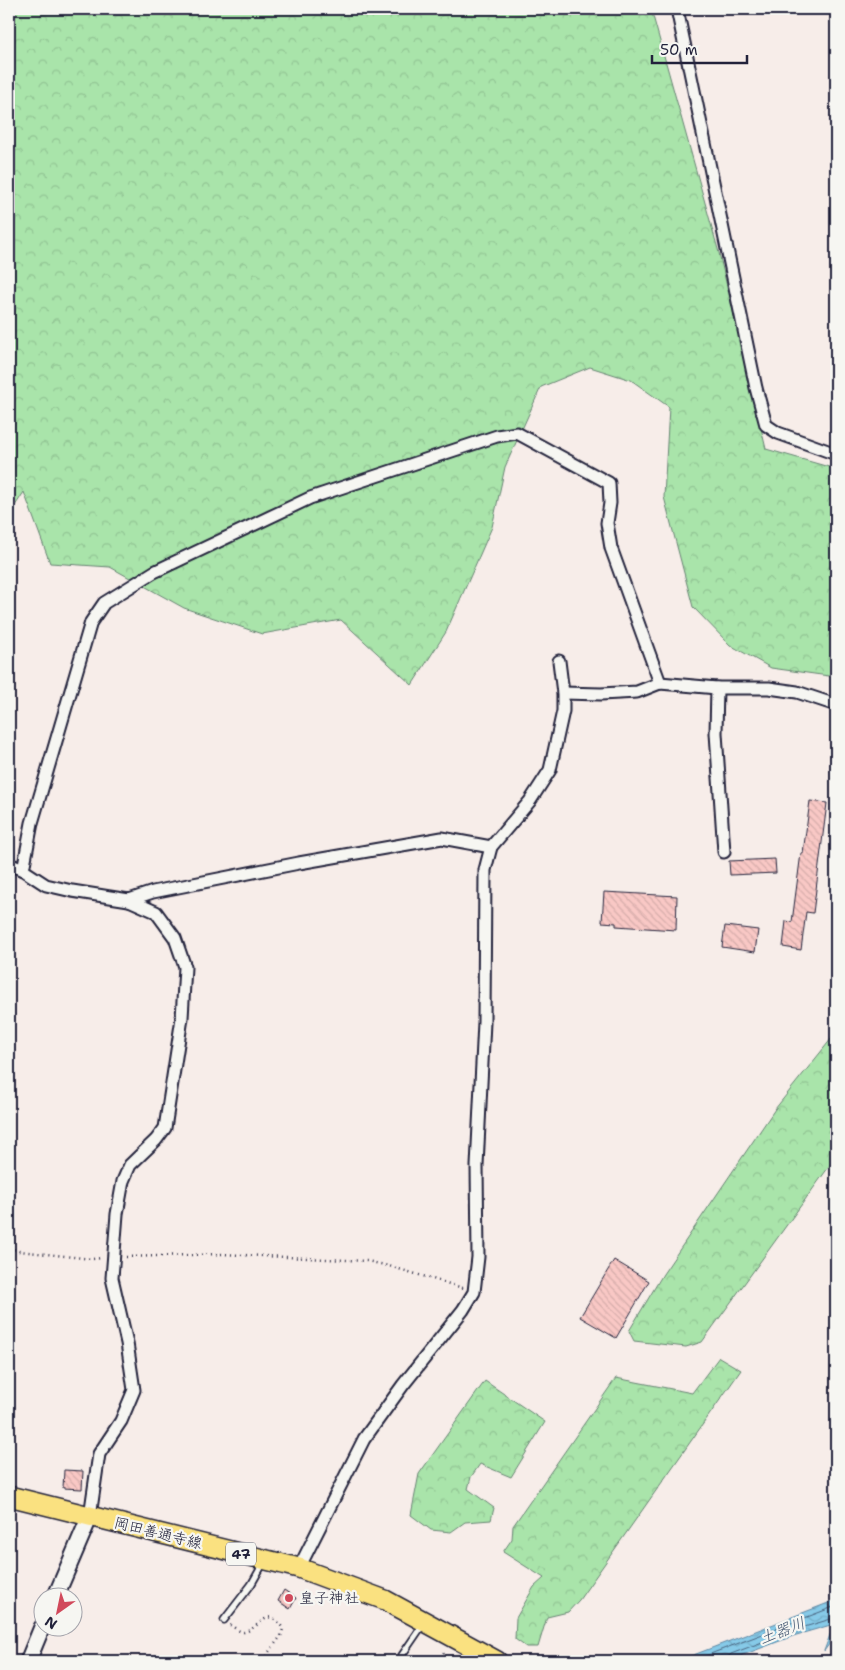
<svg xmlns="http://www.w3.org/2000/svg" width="845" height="1670" font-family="'Shantell Sans','Klee One',sans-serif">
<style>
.forest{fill:url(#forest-crowns);stroke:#668372}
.water{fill:url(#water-waves);stroke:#5e87a3}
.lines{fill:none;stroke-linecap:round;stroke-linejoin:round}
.shore{stroke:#4a6580;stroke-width:1}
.building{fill:url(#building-back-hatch);stroke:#22223b}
.service-casing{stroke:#22223b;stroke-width:9}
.minor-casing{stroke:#22223b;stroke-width:15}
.tertiary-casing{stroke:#22223b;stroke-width:19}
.primary-casing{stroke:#22223b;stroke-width:22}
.path{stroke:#22223b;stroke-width:2.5;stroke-dasharray:1 4;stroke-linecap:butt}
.service{stroke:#f6f6f2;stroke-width:5.5}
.minor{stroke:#f6f6f2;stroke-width:11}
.tertiary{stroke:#f6f6f2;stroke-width:15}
.primary{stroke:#fae180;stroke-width:19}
.poi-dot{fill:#d1495b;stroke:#f6f6f2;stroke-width:2}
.labels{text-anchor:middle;stroke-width:4.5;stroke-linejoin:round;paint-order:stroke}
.shield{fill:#f6f6f2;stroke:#626272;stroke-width:1}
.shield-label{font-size:14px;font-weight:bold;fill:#22223b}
.street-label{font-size:15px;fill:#22223b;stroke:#f6f6f2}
.poi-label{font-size:15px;fill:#22223b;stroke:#f6f6f2;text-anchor:start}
.water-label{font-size:16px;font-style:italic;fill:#40546f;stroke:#f6f6f2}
</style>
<defs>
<pattern id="forest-crowns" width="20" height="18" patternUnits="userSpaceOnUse" patternTransform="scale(1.25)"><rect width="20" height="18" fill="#a9e4aa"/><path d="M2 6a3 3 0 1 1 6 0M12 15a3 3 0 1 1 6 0" fill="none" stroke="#91c393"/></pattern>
<pattern id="water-waves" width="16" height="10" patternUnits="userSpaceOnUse" patternTransform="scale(1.25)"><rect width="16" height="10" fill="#86cae8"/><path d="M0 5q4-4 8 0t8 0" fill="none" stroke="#73adc8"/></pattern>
<pattern id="building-back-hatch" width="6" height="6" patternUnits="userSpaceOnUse" patternTransform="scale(1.25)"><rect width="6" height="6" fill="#f9c8c5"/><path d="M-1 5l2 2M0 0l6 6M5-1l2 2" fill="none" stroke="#d5acaa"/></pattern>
</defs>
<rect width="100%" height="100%" fill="#f7ede9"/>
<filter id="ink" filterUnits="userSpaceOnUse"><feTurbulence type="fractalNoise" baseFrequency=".02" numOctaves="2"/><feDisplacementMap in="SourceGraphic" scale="10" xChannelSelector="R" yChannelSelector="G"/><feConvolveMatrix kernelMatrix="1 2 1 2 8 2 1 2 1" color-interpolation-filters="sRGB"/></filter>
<g filter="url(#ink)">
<g class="forest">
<path d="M9,9H651L719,253L766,449L836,469V677L771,668L730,645L693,607L664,497L669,407L631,380L590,367L541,387L505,467L492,527L446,632L412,685L341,620L262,634L184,608L110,567L50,563L24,492L9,515Z"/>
<path d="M836,1033V1157L702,1342L686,1347L634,1341L629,1331L663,1274L775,1109Z"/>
<path d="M719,1357L741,1370L579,1600L568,1612L547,1617L538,1647H526L515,1639L516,1618L534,1587L544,1578L503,1552L512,1539L513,1526L616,1378L692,1393Z"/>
<path d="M485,1381L545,1422L511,1477L480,1464L471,1477L468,1489L494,1508L491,1520L465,1522L451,1532L431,1530L411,1515L419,1474Z"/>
</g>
<path class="water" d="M836,1600V1635L824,1651L834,1624L793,1636L727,1661H678Z"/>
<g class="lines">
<g class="shore">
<path d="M692,1661L836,1606"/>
<path d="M727,1661L728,1657L731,1654L791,1631L831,1619L836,1620"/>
</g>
</g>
<g class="building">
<path d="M810,801L827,803L813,913L806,912L801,950L783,947L786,921L792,922L801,853H803Z"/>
<path d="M775,859L776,873L730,875L729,861Z"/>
<path d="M604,892L677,896L676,930L616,926V923L602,922Z"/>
<path d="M725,926L758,930L755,952L722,947Z"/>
<path d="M614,1260L649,1281L616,1338L580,1317Z"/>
<path d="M64,1470L83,1471L82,1489L63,1488Z"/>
<path d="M284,1590L296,1598L290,1609L278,1601Z"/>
</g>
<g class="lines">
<defs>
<g id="service">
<path d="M224,1620L251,1585L264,1562"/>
<path d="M398,1661L424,1623"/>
</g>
<g id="minor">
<path d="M677,9L756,388L766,425L778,433L836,454"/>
<path d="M717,688L716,733L724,852"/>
<path d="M563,693L601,694L637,692L660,683L717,688H769L797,692L836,705"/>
<path d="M9,864L23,870L46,885L72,891L129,900L153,892L299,863L442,838L491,847"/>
<path d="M23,870L32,823L91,622L104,603L154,572L310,498L497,436L517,433L609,483L610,503L607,523L611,548L660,683"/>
<path d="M90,1516L99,1454L121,1421L134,1390L127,1343L112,1278L117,1214L123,1181L130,1165L156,1140L165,1128L182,1018L185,967L175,938L156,912L129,900"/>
<path d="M299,1568L364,1439L403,1385L463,1310L474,1292L478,1257L477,1166L484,1022L485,870L491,847L530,801L550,770L563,711V693L559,661"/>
</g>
<g id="tertiary">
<path d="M55,1598L90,1516"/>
<path d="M28,1661L42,1627"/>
</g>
<path id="primary" d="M9,1496L299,1568L385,1600L497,1661"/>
</defs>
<use href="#service" class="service-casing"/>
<use href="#minor" class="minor-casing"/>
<use href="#tertiary" class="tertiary-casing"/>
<use href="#primary" class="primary-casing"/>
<g class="path">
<path d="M9,1248L19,1251L92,1259L103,1258"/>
<path d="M126,1257L223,1254L367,1261L389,1266L463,1288"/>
<path d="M230,1625C234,1627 239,1632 244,1632C260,1629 268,1603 283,1629L281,1636L262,1661"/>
<path d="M437,1661L445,1651"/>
</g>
<use href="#service" class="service"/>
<use href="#minor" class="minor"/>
<use href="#tertiary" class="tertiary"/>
<use href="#primary" class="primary"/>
</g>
</g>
<circle class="poi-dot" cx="289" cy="1598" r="5"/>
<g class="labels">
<rect class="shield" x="226" y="1542.5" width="30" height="23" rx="4"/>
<g class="shield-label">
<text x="241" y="1559">47</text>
</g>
<g class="street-label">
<text transform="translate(158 1533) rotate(14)" y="5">岡田善通寺線</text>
</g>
<g class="poi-label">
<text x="299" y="1603">皇子神社</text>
</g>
<g class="water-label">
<text transform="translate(782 1630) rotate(-21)" y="6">土器川</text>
</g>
</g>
<rect width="845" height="1670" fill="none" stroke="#f6f6f2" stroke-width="30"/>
<rect x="15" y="15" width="815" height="1640" fill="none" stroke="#22223b" stroke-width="2" filter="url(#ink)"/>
<g transform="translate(58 1612) rotate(213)"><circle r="24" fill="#f6f6f2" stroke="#a1a1a9"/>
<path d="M0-4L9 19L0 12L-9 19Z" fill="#d1495b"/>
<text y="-8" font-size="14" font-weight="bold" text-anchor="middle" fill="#22223b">N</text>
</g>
<path d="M652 55v8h95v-8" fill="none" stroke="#22223b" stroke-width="2.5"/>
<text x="660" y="55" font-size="15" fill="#22223b" stroke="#f6f6f2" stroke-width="4" paint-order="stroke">50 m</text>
</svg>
